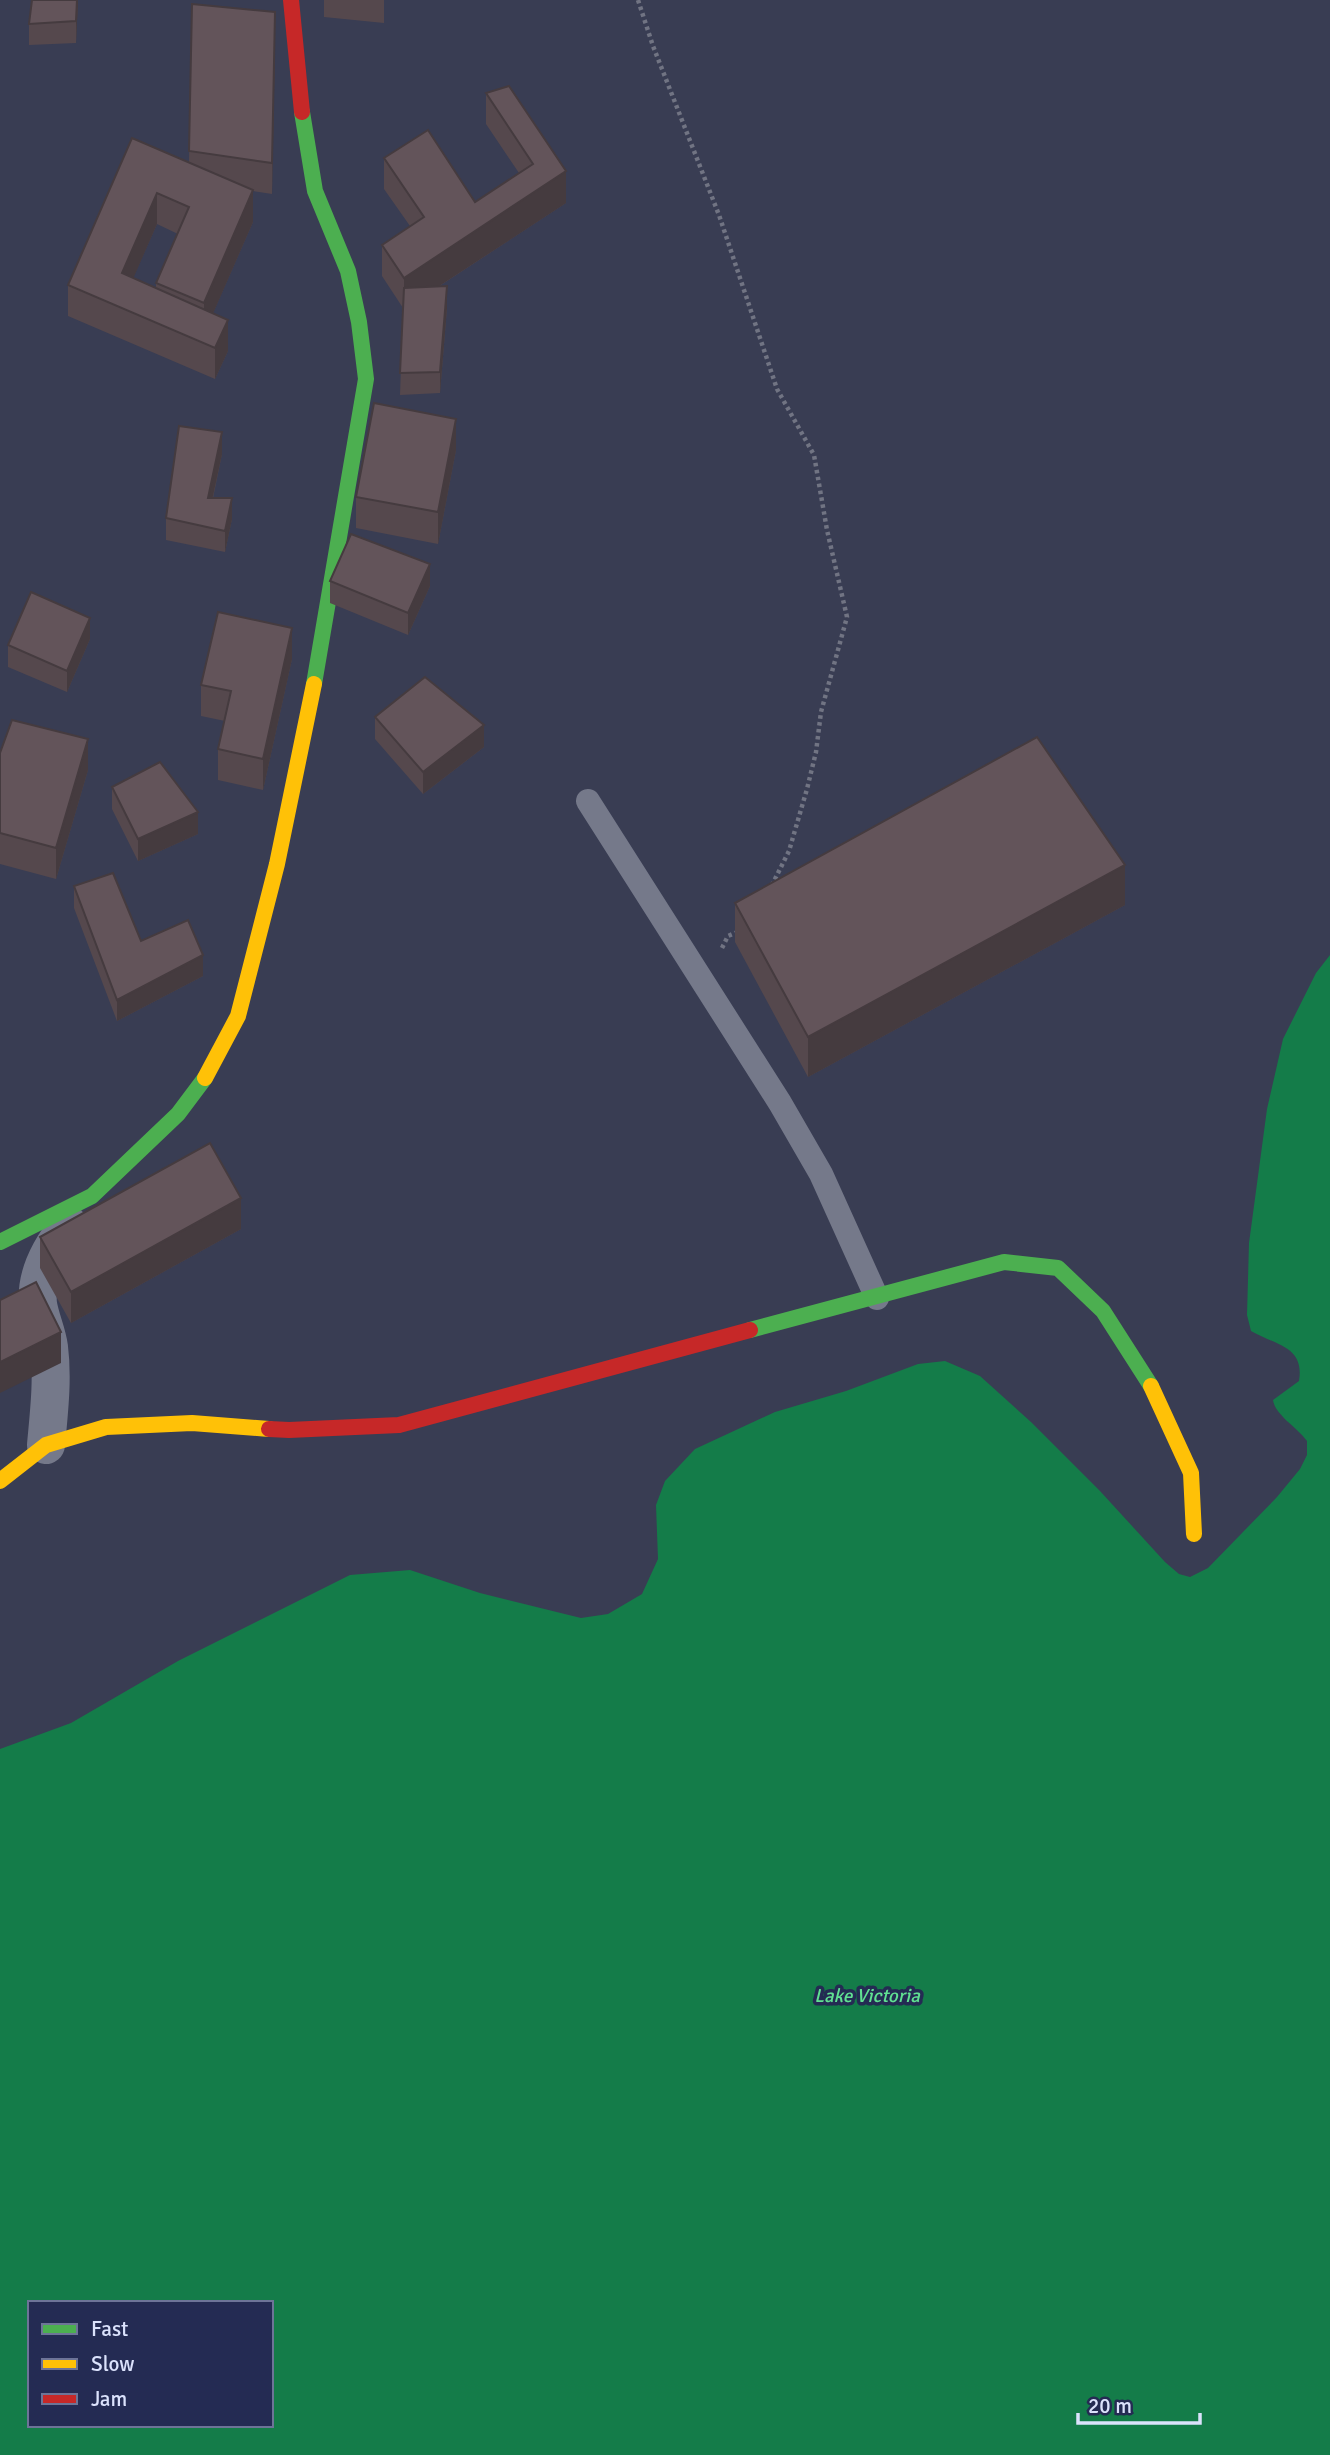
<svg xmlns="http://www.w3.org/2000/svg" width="1330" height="2455" font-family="Signika,sans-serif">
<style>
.water{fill:#147c49;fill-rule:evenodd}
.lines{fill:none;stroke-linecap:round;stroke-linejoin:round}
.path{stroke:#717483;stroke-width:4.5;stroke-dasharray:3.5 3.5;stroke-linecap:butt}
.lane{stroke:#75798a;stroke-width:24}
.street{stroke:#75798a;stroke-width:38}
.fast{stroke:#4caf50;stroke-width:16}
.slow{stroke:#ffc107;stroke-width:16}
.jam{stroke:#c62828;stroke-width:16}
.wall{fill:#55484d;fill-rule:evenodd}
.shaded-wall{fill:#453b3f}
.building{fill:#63545a;stroke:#453b3f;stroke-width:2}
.labels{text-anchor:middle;stroke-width:7;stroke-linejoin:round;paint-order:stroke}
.water-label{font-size:19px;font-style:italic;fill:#60e192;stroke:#242b53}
</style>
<rect width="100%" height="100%" fill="#393d53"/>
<path class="water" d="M1330,955V2455H0V1749L71,1723L178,1661L350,1575L410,1570L480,1593L581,1618L608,1614L642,1594L658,1559L656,1505L665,1481L695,1449L775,1412L846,1391L918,1364L945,1361L980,1376L1031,1422L1100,1491L1165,1562L1179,1574L1190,1577L1208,1568L1277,1497L1300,1469L1307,1455V1441C1297,1427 1275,1415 1273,1400L1299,1381C1305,1346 1275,1345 1251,1331L1247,1315L1249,1243L1267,1109L1283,1039L1316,973ZM30,2303H271V2425H30Z"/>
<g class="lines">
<g class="path">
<path d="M638,0L653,46L719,215L777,389L814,455L827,530L847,617L821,712L816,752L807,789L789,851L772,885"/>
<path d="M722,948L728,936L740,931"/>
</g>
<path class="lane" d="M588,801L780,1103L821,1174L877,1298"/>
<path class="street" d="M46,1445C49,1412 53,1379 49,1347C47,1332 40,1318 38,1304C35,1274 51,1247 69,1225"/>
<g class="fast">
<path d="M302,112L315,191L348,271L359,322L366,379L314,684"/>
<path d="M0,1242L92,1196L178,1114L205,1078"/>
<path d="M750,1330L1004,1262L1058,1268L1103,1311L1151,1386"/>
</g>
<g class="slow">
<path d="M205,1078L238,1016L277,864L314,684"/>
<path d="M1151,1386L1191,1473L1194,1534"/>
<path d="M0,1481L46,1445L106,1427L192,1423L269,1429"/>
</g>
<g class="jam">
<path d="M291,0L302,112"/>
<path d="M269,1429L289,1430L399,1425L750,1330"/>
</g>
</g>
<g class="wall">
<path d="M32,0H78L76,43L29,45V24Z"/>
<path d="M324,0H384V23L324,17Z"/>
<path d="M192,4L275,43L272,194L253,191V222L213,313L228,351L215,379L68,316V285L132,138L189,163ZM157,224L178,234L156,283V288L133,278Z"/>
<path d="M486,93L566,203L438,287L447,308L440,393L400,395L403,308L382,276V245L410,226L384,189V158L475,202L519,173L486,124Z"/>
<path d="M456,450L438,544L356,528V497Z"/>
<path d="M222,454L213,498L232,519L225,552L166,540V518Z"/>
<path d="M330,581L430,586L408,635L330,603Z"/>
<path d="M90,639L67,692L8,667V645Z"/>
<path d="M292,659L263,790L218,780V749L225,721L201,716V685Z"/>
<path d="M375,717L484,747L423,794L375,739Z"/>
<path d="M0,753L88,770L56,879L0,864Z"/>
<path d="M112,787L198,834L138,861L112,809Z"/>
<path d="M74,886L141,941L203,976L117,1021L74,908Z"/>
<path d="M735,903L1125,905L808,1077L735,942Z"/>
<path d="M241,1229L71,1323L40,1268V1237Z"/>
</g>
<g class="shaded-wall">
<path d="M77,0H78L76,43V21Z"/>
<path d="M275,12V43L272,194V163Z"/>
<path d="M566,171V203L404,309V278Z"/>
<path d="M253,190V222L204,334V303Z"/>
<path d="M157,193V224L122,304V273Z"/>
<path d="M447,286V308L440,393V372Z"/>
<path d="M228,320V351L215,379V348Z"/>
<path d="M456,419V450L438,544V512Z"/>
<path d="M222,432V454L208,519V498Z"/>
<path d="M232,498V519L225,552V531Z"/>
<path d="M430,564V586L408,635V613Z"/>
<path d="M90,618V639L67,692V671Z"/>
<path d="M292,628V659L263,790V759Z"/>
<path d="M484,725V747L423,794V772Z"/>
<path d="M88,739V770L56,879V848Z"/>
<path d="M198,812V834L138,861V839Z"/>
<path d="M1125,865V905L808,1077V1037Z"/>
<path d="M203,955V976L117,1021V1000Z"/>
<path d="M241,1198V1229L71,1323V1292Z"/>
<path d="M61,1332V1363L0,1393V1362Z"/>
</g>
<g class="building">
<path d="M32,0H77L76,21L29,24Z"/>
<path d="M192,4L275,12L272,163L189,151Z"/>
<path d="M509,86L566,171L404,278L382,245L424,217L384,158L428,130L475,202L533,164L486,93Z"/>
<path d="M132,138L253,190L204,303L156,283L189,207L157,193L122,273L228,320L215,348L68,285Z"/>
<path d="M447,286L440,372L400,373L404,288Z"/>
<path d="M374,403L456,419L438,512L356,497Z"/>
<path d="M179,426L222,432L208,498H232L225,531L166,518Z"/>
<path d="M351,534L430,564L408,613L330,581Z"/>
<path d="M31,592L90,618L67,671L8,645Z"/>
<path d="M218,612L292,628L263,759L218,749L231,691L201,685Z"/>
<path d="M425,677L484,725L423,772L375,717Z"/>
<path d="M12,720L88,739L56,848L0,833V753Z"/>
<path d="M1037,737L1125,865L808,1037L735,903Z"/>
<path d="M160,762L198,812L138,839L112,787Z"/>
<path d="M113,873L141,941L188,920L203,955L117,1000L74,886Z"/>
<path d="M210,1143L241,1198L71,1292L40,1237Z"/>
<path d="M36,1282L61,1332L0,1362V1300Z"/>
</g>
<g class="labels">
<g class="water-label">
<text x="867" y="2002">Lake Victoria</text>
</g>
</g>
<rect x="28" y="2301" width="245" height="126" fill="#242b53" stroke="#6d7497" stroke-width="2"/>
<rect x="42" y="2324" width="35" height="10" fill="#4caf50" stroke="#6d7497" stroke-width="2"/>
<text x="91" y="2336" font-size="21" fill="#dbe2fc">Fast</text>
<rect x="42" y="2359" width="35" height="10" fill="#ffc107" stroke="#6d7497" stroke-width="2"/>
<text x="91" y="2371" font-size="21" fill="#dbe2fc">Slow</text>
<rect x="42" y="2394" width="35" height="10" fill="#c62828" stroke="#6d7497" stroke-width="2"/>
<text x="91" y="2406" font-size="21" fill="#dbe2fc">Jam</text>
<path d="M1078 2413v10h122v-10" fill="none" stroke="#dbe2fc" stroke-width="3.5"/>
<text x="1088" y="2413" font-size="21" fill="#dbe2fc" stroke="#242b53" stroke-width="5" paint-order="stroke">20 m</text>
</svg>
